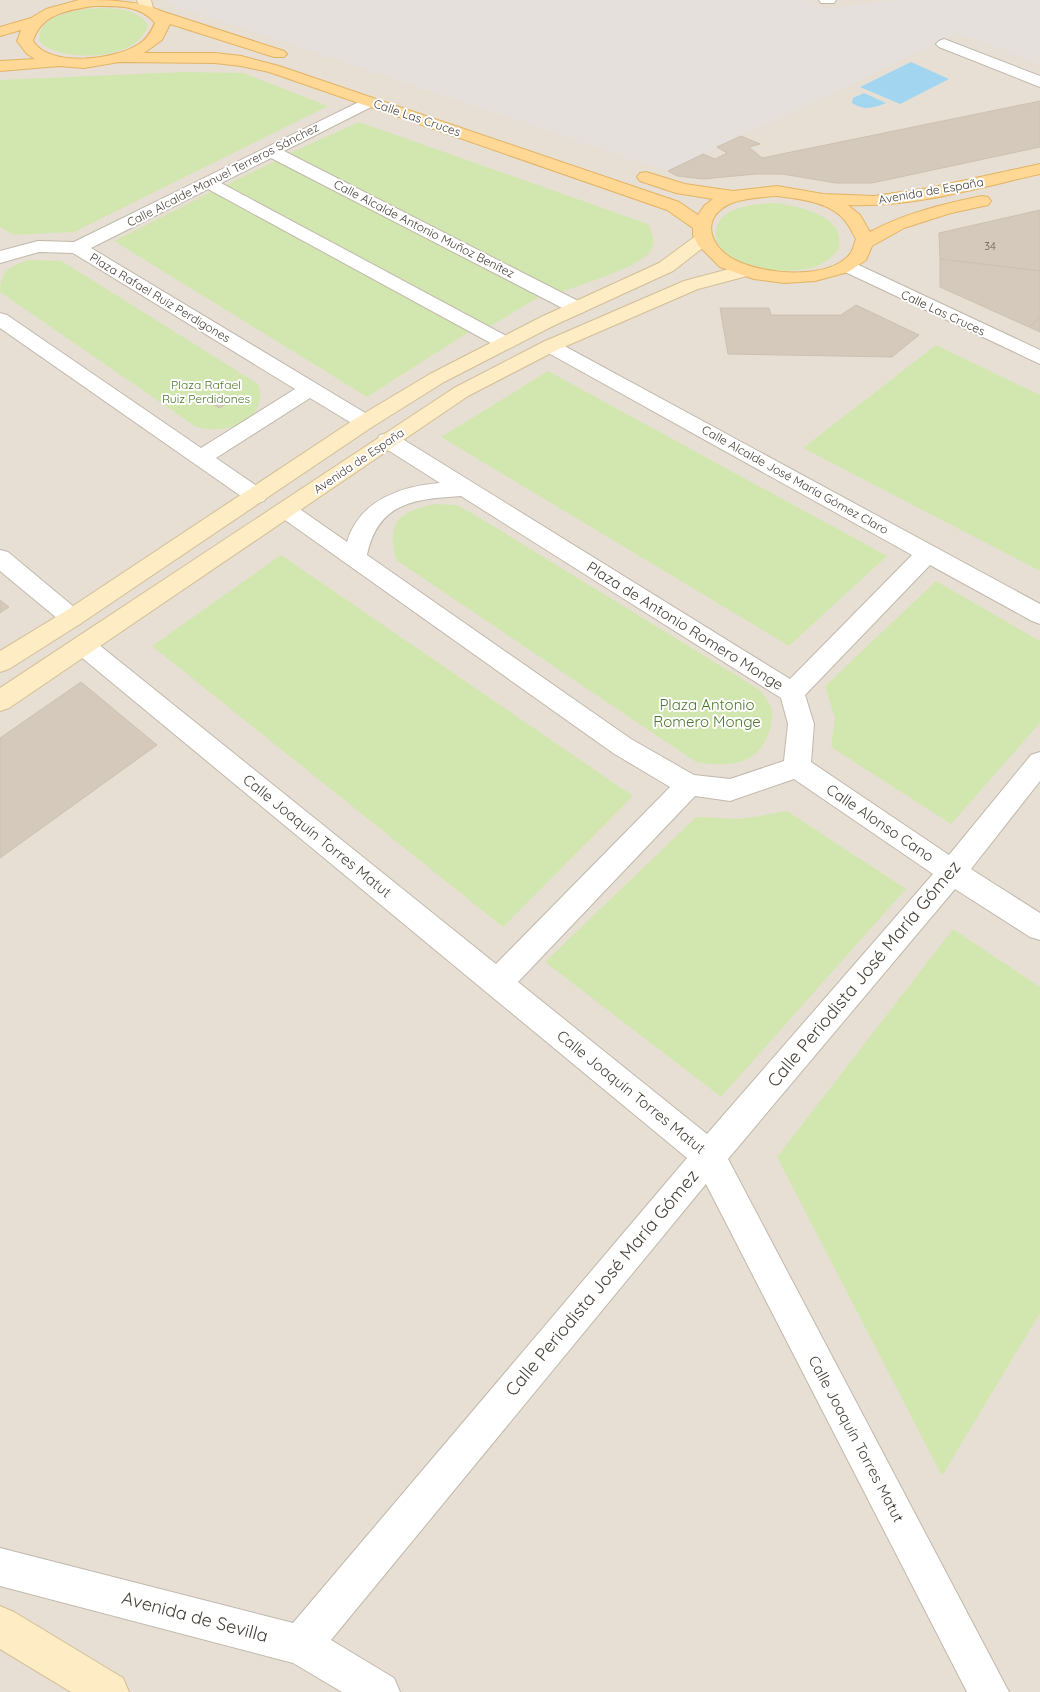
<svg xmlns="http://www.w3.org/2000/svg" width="1040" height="1692" font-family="Quicksand,sans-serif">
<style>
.residential{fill:#e7dfd4}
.industrial{fill:#e5e0db}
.green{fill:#d2e7af}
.water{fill:#a2d6f0}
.building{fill:#d4c9bb;stroke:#cfc0af}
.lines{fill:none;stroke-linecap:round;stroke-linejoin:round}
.street-casing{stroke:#c1b8ab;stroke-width:2}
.secondary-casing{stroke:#d3be96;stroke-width:2}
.primary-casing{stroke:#e3b364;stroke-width:2}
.street{fill:#fff;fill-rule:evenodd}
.secondary{fill:#feecc4;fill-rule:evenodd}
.primary{fill:#fed894;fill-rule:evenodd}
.labels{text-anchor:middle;stroke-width:4;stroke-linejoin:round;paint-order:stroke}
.far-number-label{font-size:11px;fill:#696156}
.far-street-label{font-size:12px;fill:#453e35;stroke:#fff}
.far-park-label{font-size:12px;fill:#4c7729;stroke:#fff}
.street-label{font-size:15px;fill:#453e35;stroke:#fff}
.park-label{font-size:15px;fill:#4c7729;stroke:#fff}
.near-street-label{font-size:18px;fill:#453e35;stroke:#fff}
</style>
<rect width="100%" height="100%" fill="#f3eee6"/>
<rect class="residential" x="0" y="0" width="1040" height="1692"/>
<path class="industrial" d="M165,0H807L826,9L892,0H1040V64L958,33L668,171L165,2Z"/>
<g class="green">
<path d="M102,8C119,9 138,9 148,25C139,61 61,64 39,41C38,13 82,9 102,8Z"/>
<path d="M184,72L243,73L328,106L74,232L13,235L0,227V80Z"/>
<path d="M359,122L648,224C652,232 656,242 651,250C642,267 579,285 559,293L290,153Z"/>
<path d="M277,160L544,294L489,327L226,185Z"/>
<path d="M215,190L472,330L367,397L114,241Z"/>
<path d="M776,203C797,206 845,215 839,246C837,255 825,262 817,266C789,276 744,271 722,249C718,245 715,238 716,232C718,206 756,204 776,203Z"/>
<path d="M29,260L61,261L73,268L258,384C271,420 224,436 196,427L0,292C0,270 10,266 29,260Z"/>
<path d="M936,345L1040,395V571L803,448Z"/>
<path d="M548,371L887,556L789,646L441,437Z"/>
<path d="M436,504L457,505L475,515L760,690C773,707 775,711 769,732C758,767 726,767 696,762L396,560C386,520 399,512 436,504Z"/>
<path d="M281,555L633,796L503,927L152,646Z"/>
<path d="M936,581L1040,641V723L951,824L831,747L835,718L825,686Z"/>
<path d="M787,811L906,889L721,1097L545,962L696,817L741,819Z"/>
<path d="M953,929L1040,987V1313L942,1476L777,1157Z"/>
</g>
<g class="water">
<path d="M911,62L949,79L900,104L860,87Z"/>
<path d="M864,93L886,103C873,108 864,111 852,103L853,98Z"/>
</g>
<g class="building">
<path d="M1040,101V147L872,183H836L782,174H756L703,179L677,176L668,171L703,154L715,159L727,153L717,147L741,136L760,144L749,147L762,158Z"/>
<path d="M1040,210V271L940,259L939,233Z"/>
<path d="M940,259L1040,271V317L1029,327L940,287Z"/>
<path d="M856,305L919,335L892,357L728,354L720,308H769L771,315H841Z"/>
<path d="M1040,317V332L1029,327Z"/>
<path d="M220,396L230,401L220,408L210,403Z"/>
<path d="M0,600L9,607L0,613Z"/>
<path d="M81,682L157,745L0,858V738Z"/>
</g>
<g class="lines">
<defs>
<g id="street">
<path d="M819,0H836L834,3H821Z"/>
<path d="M944,39L1040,76V87L939,47L936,44L939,41Z"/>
<path d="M369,97L375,99L377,102L375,105L284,151L584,304L587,308L584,312L577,314L570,312L271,158L221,183L512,339L515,343L512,347L505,349L498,347L208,189L91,248L372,417L375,422L372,427L365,429L358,427L310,398L216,458L264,491L267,496L264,501L256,503L248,501L0,328V313L7,315L201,448L295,389L73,253L39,252L0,263V251L38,241L74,242Z"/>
<path d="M848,260L1040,350V364L841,270L839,266L841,262Z"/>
<path d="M550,340L557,342L1040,604V624L1032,621L930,565L805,695L814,724L811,762L949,855L1031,755L1040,752V781L971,869L1040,913V940L1030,937L955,889L728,1159L1009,1692H967L706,1184L331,1640L394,1678L400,1692H342L293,1663L0,1586V1548L293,1623L687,1158L75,652L72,646L75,640L84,637L93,640L496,964L670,787L613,753L278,515L275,510L278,505L286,502L294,505L347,542C359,500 402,486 440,483L380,445L377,440L380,435L388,433L396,435L790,679L912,555L543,350L540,346L543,342ZM461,496L781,698L788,724L784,761L730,779L694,775L631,739L367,555C378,502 415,499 461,496ZM794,779L933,874L707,1134L518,982L695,796L730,801Z"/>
<path d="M0,550L8,552L80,612L84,618L80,624L72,627L64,624L0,571Z"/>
</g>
<g id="secondary">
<path d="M137,0H151L153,8L151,11H141Z"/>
<path d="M703,234L709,235L712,239L709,243L673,271L555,325L444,382L372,427L80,624L9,669L0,672V651L64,612L358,417L430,374L541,317L659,263L697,235Z"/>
<path d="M744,265L751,267L753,271L751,275L698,289L557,350L468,396L9,708L0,711V688L454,388L543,342L684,281Z"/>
<path d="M0,1606L14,1612L123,1678L129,1692H71L0,1649Z"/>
</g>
<path id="primary" d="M79,0C106,0 138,0 161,11L284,51L287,54L284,57H274L170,24L162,40L144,53H215L241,56L279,66L679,202L698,215L704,206L713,199L676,193L640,181L637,177L640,173L646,172L685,184L733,191L777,186L823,194L874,196L929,188L1040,164V174C977,188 912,208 848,205L860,215L870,232C905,213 943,204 982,196L988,197L991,201L988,205L951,213L904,228L872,246L866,260L848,272L815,281L784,283L754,279L720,267L698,245L693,235V228L667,210L269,72L241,66L215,63L119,62L84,68L59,66L0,71V61L35,59L27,54L17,41L21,30L0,36V27L31,18L46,9ZM93,6C115,6 140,4 155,23C151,32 147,39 139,44C115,60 50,68 33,41C41,14 68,10 93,6ZM777,196C800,199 832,202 846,222C850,227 853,234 856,239C854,244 853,250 850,254C828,281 762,274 735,260C708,246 700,216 732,203C746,198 762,197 777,196Z"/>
</defs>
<use href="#street" class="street-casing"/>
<use href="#secondary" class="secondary-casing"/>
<use href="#primary" class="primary-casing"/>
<use href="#street" class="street"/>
<use href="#secondary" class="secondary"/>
<use href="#primary" class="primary"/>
</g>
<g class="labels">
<g class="far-number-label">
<text x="990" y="250">34</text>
</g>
<g class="far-street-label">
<text transform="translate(417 118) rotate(19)" y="4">Calle Las Cruces</text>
<text transform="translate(223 175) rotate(-27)" y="4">Calle Alcalde Manuel Terreros Sánchez</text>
<text transform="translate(931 191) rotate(-10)" y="4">Avenida de España</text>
<text transform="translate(424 229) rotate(27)" y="4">Calle Alcalde Antonio Muñoz Benítez</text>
<text transform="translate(160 298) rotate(31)" y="4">Plaza Rafael Ruiz Perdigones</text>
<text transform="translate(943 313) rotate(25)" y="4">Calle Las Cruces</text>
<text transform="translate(359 461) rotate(-34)" y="4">Avenida de España</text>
<text transform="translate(795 480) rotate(29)" y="4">Calle Alcalde José María Gómez Claro</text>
</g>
<g class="far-park-label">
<text x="206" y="389">Plaza Rafael<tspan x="206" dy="14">Ruiz Perdidones</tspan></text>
</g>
<g class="street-label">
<text transform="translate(685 626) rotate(32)" y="5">Plaza de Antonio Romero Monge</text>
<text transform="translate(880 823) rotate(34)" y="5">Calle Alonso Cano</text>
<text transform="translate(317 836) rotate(39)" y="5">Calle Joaquín Torres Matut</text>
<text transform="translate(631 1092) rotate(39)" y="5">Calle Joaquín Torres Matut</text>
<text transform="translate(856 1439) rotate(62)" y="5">Calle Joaquín Torres Matut</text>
</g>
<g class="park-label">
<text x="707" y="710">Plaza Antonio<tspan x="707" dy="17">Romero Monge</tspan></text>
</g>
<g class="near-street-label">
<text transform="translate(864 974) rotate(-50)" y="6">Calle Periodista José María Gómez</text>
<text transform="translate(602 1283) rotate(-50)" y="6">Calle Periodista José María Gómez</text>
<text transform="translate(195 1617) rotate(15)" y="6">Avenida de Sevilla</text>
</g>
</g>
</svg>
